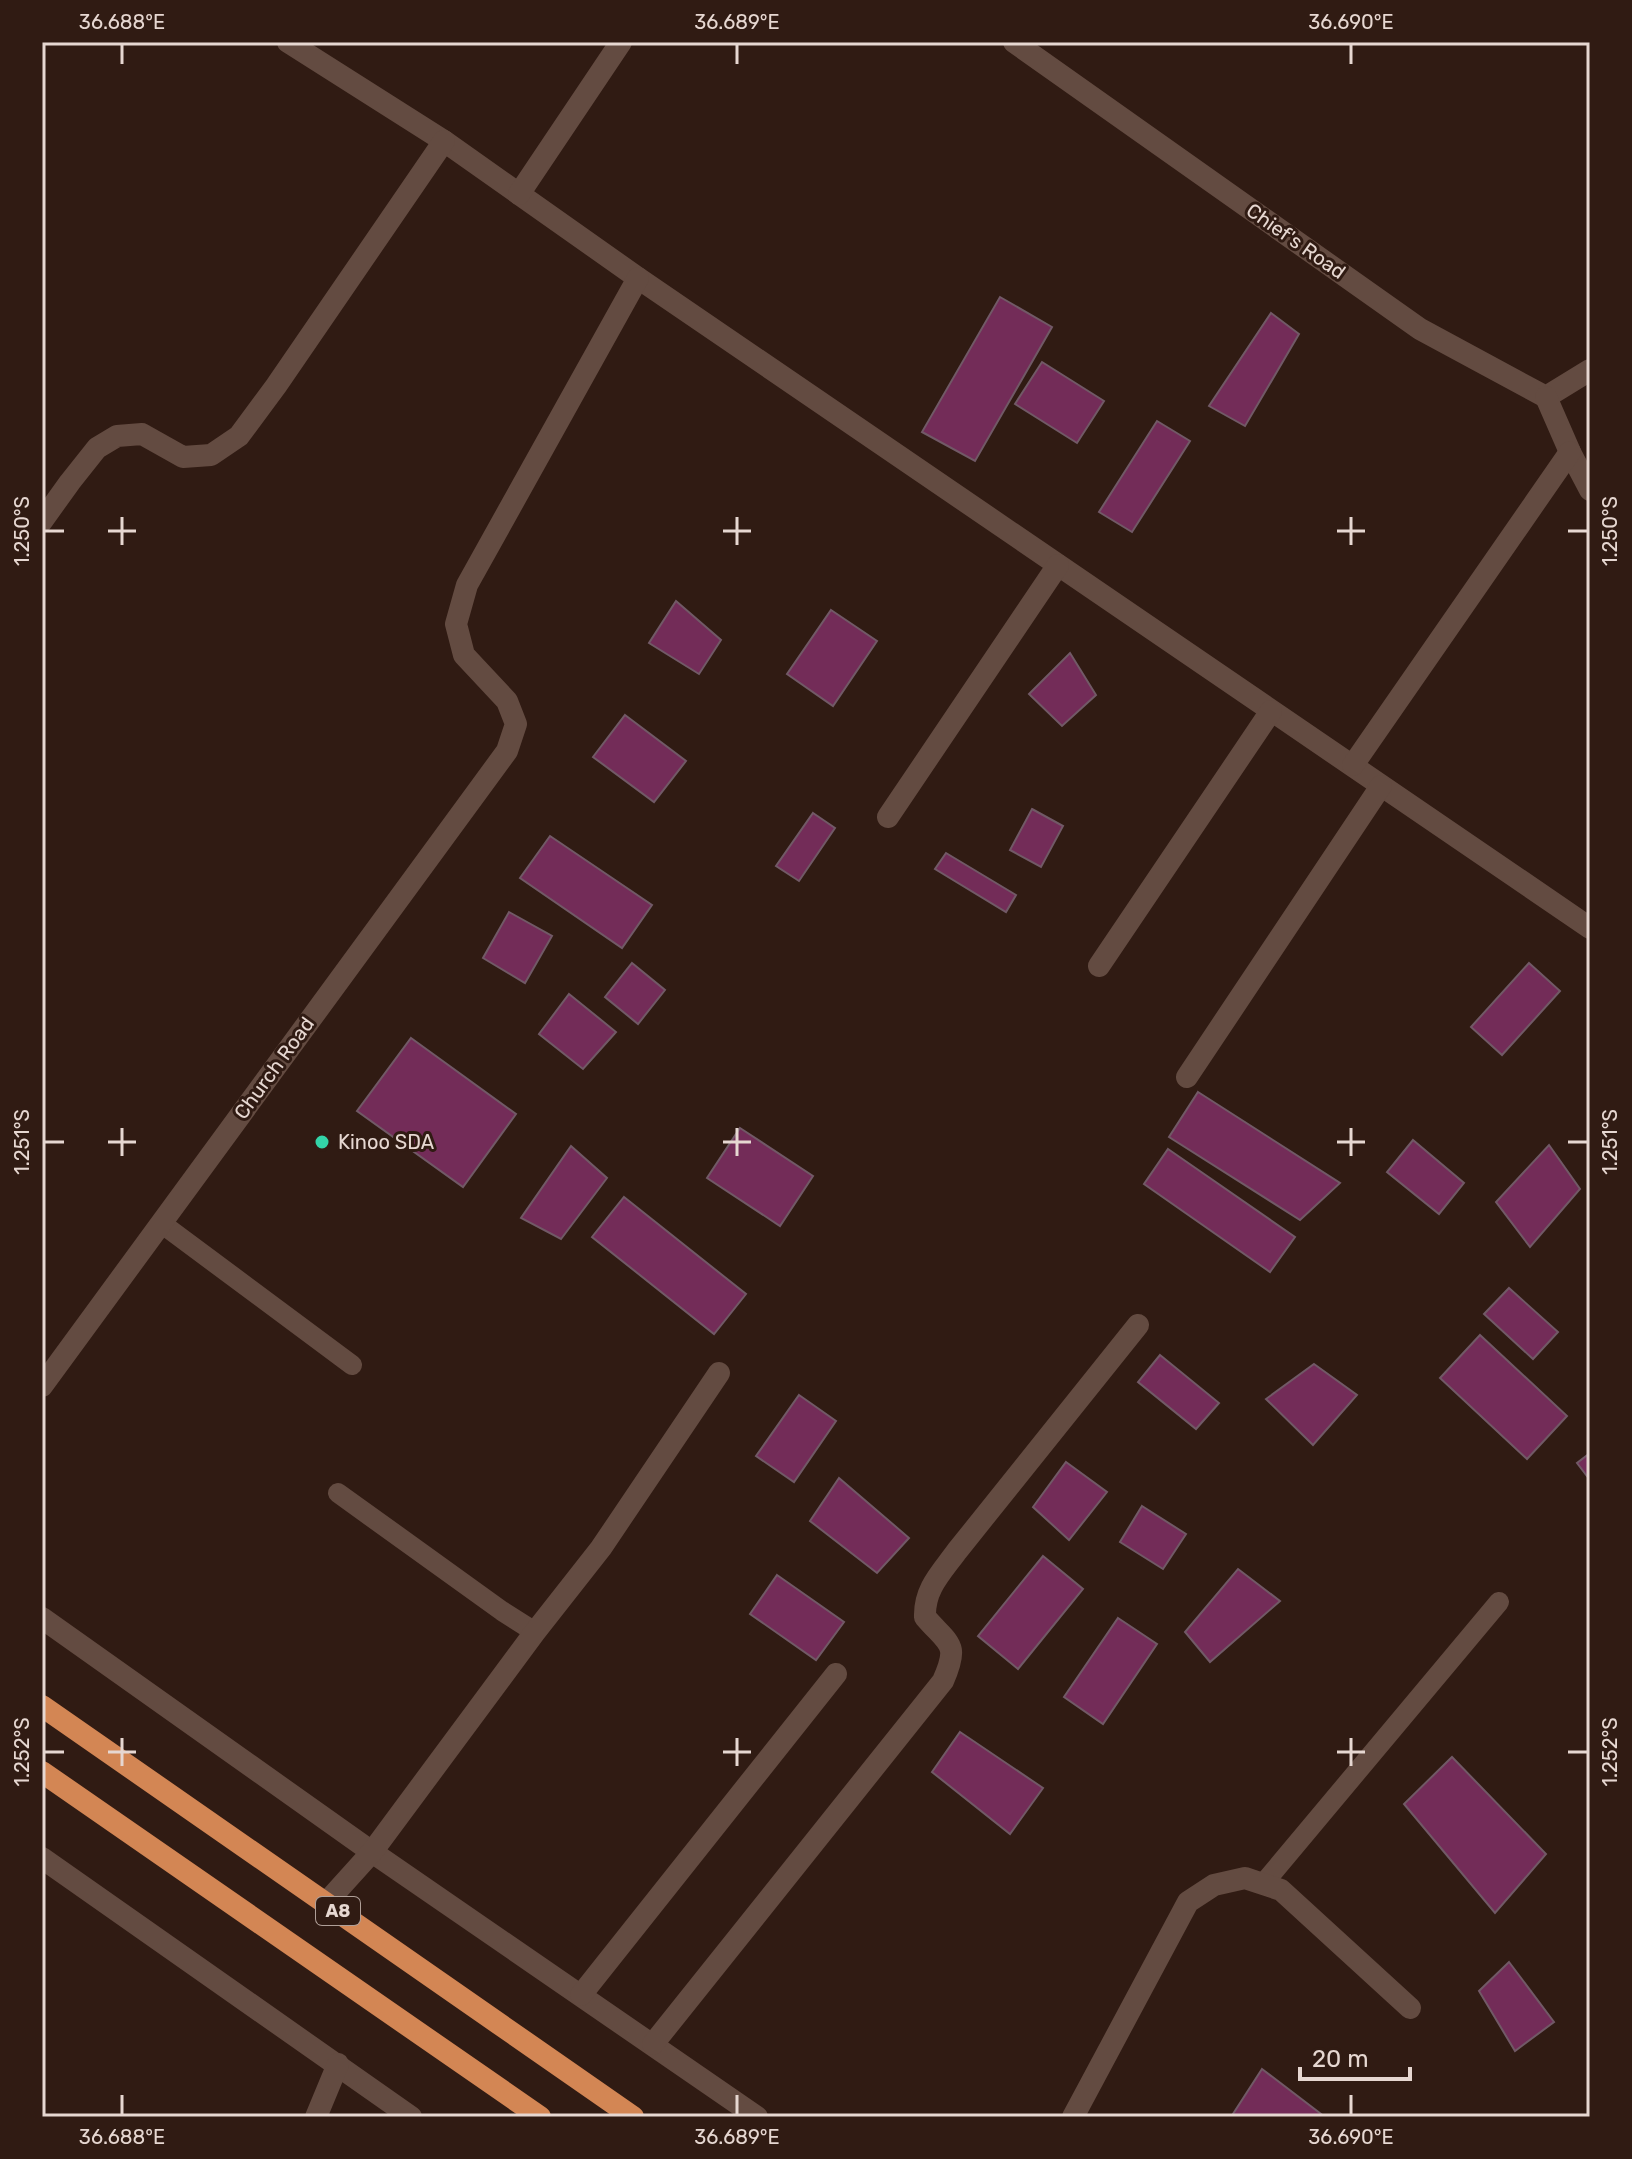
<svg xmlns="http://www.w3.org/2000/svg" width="1632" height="2159" font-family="Rubik,sans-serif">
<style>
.building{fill:#732c58;stroke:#715966;stroke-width:2}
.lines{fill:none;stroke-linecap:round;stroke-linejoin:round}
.service{stroke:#634b41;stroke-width:20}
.minor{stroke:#634b41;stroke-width:22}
.trunk{stroke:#d38654;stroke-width:22}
.ticks{fill:none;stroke:#e6d7d1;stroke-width:3}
.poi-dot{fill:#33d4a8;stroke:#301b13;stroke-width:3}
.labels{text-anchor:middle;stroke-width:6;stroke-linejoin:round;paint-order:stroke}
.shield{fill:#301b13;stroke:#af9f98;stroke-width:2}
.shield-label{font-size:18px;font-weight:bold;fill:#e6d7d1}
.street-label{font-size:20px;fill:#e6d7d1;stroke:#301b13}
.poi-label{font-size:20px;fill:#e6d7d1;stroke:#301b13;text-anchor:start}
.neatline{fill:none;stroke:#e6d7d1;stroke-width:3}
.ticks-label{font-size:20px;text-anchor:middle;fill:#e6d7d1}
</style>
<rect width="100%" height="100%" fill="#301b13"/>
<g class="building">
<path d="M1000,297L1052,327L975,461L922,432Z"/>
<path d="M1271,313L1299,334L1245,426L1209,406Z"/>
<path d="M1042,362L1104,401L1077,443L1015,404Z"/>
<path d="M1157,421L1190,441L1132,532L1099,512Z"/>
<path d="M676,601L721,640L699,674L649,643Z"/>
<path d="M831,610L877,641L833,706L787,674Z"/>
<path d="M1070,653L1096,695L1062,726L1029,694Z"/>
<path d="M625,715L686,761L654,802L593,757Z"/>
<path d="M1032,809L1063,826L1041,867L1010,850Z"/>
<path d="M813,813L835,828L799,881L776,866Z"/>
<path d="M550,836L652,905L622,948L520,878Z"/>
<path d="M946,853L1016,895L1006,912L935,869Z"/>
<path d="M509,912L552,936L525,983L483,958Z"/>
<path d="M632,963L665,990L638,1024L605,997Z"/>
<path d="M1529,963L1560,991L1502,1055L1471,1027Z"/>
<path d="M569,994L616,1032L583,1069L539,1034Z"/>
<path d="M411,1038L516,1114L463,1187L357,1111Z"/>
<path d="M1198,1092L1340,1183L1300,1220L1169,1137Z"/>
<path d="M740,1128L813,1176L780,1226L707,1178Z"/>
<path d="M1413,1140L1464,1183L1439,1214L1387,1172Z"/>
<path d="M1549,1145L1580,1189L1530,1247L1496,1202Z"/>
<path d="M571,1146L607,1178L561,1239L521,1218Z"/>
<path d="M1168,1149L1295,1237L1270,1272L1144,1184Z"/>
<path d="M624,1197L746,1294L714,1334L592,1237Z"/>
<path d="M1509,1288L1558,1332L1533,1359L1484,1314Z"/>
<path d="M1480,1335L1567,1416L1527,1459L1440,1378Z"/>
<path d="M1160,1355L1219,1403L1196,1429L1138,1382Z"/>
<path d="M1314,1364L1357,1395L1313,1445L1266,1399Z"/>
<path d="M799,1395L836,1421L794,1482L756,1456Z"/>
<path d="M1590,1453V1480L1577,1463Z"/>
<path d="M1066,1462L1107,1492L1069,1540L1033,1507Z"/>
<path d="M839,1478L909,1538L877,1573L810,1521Z"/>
<path d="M1142,1506L1186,1534L1163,1569L1120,1542Z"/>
<path d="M1043,1556L1083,1589L1018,1669L978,1636Z"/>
<path d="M1238,1569L1280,1601L1210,1662L1185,1632Z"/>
<path d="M777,1575L844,1622L816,1660L750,1614Z"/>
<path d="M1118,1618L1157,1644L1103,1724L1064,1697Z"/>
<path d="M960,1732L1043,1788L1010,1834L932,1772Z"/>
<path d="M1452,1757L1546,1854L1495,1913L1404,1804Z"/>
<path d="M1509,1962L1554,2022L1515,2051L1479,1991Z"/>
<path d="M1262,2069L1325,2117H1231Z"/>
</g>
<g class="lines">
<g class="service">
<path d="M161,1223L352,1365"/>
<path d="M338,1493L502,1611L535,1632"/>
<path d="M1263,1884L1499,1602"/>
</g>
<g class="minor">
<path d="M288,42L444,141L638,278L1590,928"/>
<path d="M1014,42L1420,329L1546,397L1590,370"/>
<path d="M519,194L621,42"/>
<path d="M1546,397L1570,452L1590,490"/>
<path d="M42,521L70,482L97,448L117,436L142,434L183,457L211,455L239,436L276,386L444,141"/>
<path d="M1353,765L1570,452"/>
<path d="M888,817L1058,565"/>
<path d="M1099,966L1271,711"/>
<path d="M1187,1077L1381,786"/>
<path d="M42,1386L507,751L516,724L507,701L464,655L456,624L467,585L638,278"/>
<path d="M42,1618L372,1852L757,2117"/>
<path d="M42,1858L411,2117"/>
<path d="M326,1903L372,1852L535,1632L601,1548L719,1373"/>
<path d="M581,1995L836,1674"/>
<path d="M653,2044L943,1681C960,1643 949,1645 925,1617C924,1589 941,1573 957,1551L1138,1325"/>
<path d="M316,2117L338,2064"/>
<path d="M1073,2117L1188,1902L1214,1885L1245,1878L1281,1890L1410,2008"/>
</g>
<g class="trunk">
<path d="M42,1706L633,2117"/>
<path d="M42,1772L540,2117"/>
</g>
</g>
<path class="ticks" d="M122,44V64M737,44V64M1351,44V64M122,517V545M737,517V545M1351,517V545M44,531H64M108,531H136M723,531H751M1337,531H1365M1568,531H1588M122,1128V1156M737,1128V1156M1351,1128V1156M44,1142H64M108,1142H136M723,1142H751M1337,1142H1365M1568,1142H1588M122,1738V1766M737,1738V1766M1351,1738V1766M44,1752H64M108,1752H136M723,1752H751M1337,1752H1365M1568,1752H1588M122,2095V2115M737,2095V2115M1351,2095V2115"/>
<circle class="poi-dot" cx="322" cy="1142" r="8"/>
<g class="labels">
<rect class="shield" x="316" y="1897" width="44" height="28" rx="6"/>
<g class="shield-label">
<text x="338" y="1917">A8</text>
</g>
<g class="street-label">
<text transform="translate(1296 241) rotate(35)" y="7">Chief's Road</text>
<text transform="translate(274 1068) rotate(-54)" y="7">Church Road</text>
</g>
<g class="poi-label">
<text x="338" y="1149">Kinoo SDA</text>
</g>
</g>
<rect width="1632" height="2159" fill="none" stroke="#301b13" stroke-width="88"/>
<path d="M1300 2067v12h110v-12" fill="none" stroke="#e6d7d1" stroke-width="4"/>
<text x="1312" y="2067" font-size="24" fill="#e6d7d1" stroke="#301b13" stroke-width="6" paint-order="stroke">20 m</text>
<rect x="44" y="44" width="1544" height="2071" class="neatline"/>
<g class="ticks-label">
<text x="122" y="29">36.688°E</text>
<text x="737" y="29">36.689°E</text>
<text x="1351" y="29">36.690°E</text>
<text transform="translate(22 531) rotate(-90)" y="7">1.250°S</text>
<text transform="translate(1610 531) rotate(-90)" y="7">1.250°S</text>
<text transform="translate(22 1142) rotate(-90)" y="7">1.251°S</text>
<text transform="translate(1610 1142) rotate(-90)" y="7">1.251°S</text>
<text transform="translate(22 1752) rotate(-90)" y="7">1.252°S</text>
<text transform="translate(1610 1752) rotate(-90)" y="7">1.252°S</text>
<text x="122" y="2144">36.688°E</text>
<text x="737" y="2144">36.689°E</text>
<text x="1351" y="2144">36.690°E</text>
</g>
</svg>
